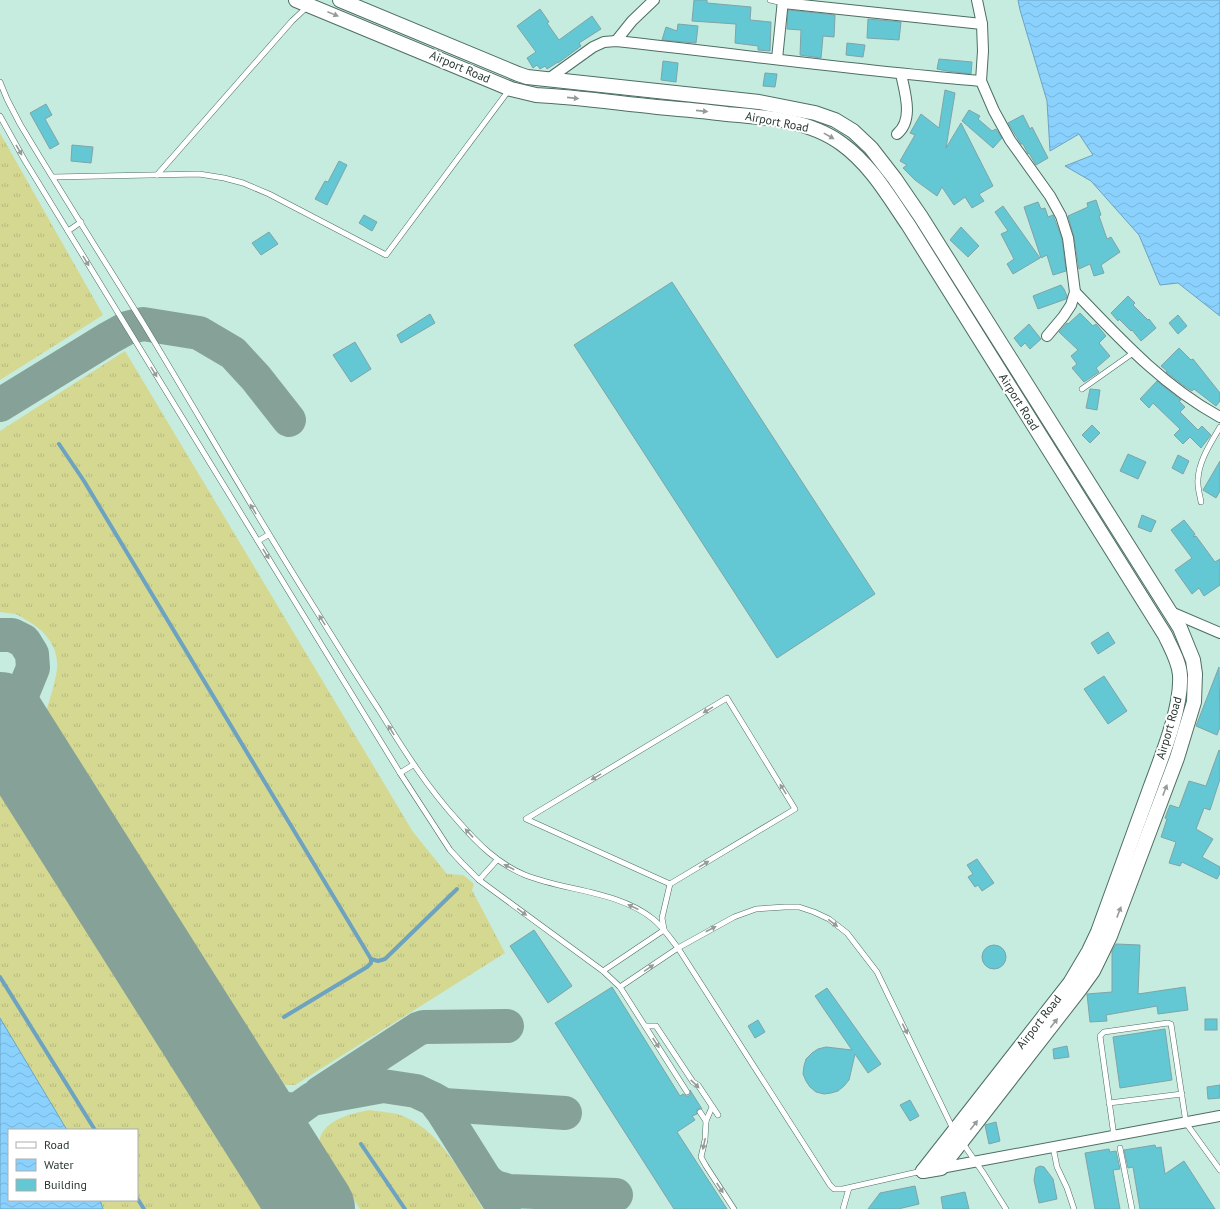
<svg xmlns="http://www.w3.org/2000/svg" width="1220" height="1209" font-family="'PT Sans',sans-serif">
<style>
.grass{fill:url(#grass-tufts)}
.water{fill:url(#water-waves);stroke:#6da3c1}
.lines{fill:none;stroke-linecap:round;stroke-linejoin:round}
.stream{stroke:#6da3c1;stroke-width:4}
.taxiway{stroke:#86a298;stroke-width:34}
.runway{stroke:#86a298;stroke-width:86}
.building{fill:#63c8d4;stroke:#7ea4a9}
.service-casing{stroke:#4d6e64;stroke-width:6}
.minor-casing{stroke:#4d6e64;stroke-width:12}
.secondary-casing{stroke:#4d6e64;stroke-width:16}
.service{stroke:#fff;stroke-width:5}
.minor{stroke:#fff;stroke-width:10}
.secondary{stroke:#fff;stroke-width:14}
.oneway{fill:#949b98}
.labels{text-anchor:middle;stroke-width:4;stroke-linejoin:round;paint-order:stroke}
.street-label{font-size:12px;fill:#283732;stroke:#fff}
</style>
<defs>
<pattern id="grass-tufts" width="24" height="20" patternUnits="userSpaceOnUse"><rect width="24" height="20" fill="#d5d891"/><path d="M3 7l-1-3M5 7V3M7 7l1-3M15 17l-1-3M17 17v-4M19 17l1-3" fill="none" stroke="#b7ba7e"/></pattern>
<pattern id="water-waves" width="16" height="10" patternUnits="userSpaceOnUse"><rect width="16" height="10" fill="#8ad1fe"/><path d="M0 5q4-4 8 0t8 0" fill="none" stroke="#77b4da"/></pattern>
</defs>
<rect width="100%" height="100%" fill="#c6ebdf"/>
<g class="grass">
<path d="M0,133L103,315L0,380Z"/>
<path d="M125,351L413,832L447,874L463,875L474,884L472,890L505,953L295,1085H285L271,1078L46,712C50,698 55,684 57,669C59,647 45,630 26,620C23,618 19,615 15,614C11,613 5,613 0,612V431Z"/>
<path d="M0,792L262,1209H103L100,1200H137V1130H67L0,1018Z"/>
<path d="M369,1110C381,1112 394,1112 405,1117C442,1133 462,1176 483,1209H360L319,1144C321,1120 350,1114 369,1110Z"/>
</g>
<g class="water">
<path d="M1018,0H1220V316L1178,283L1160,285L1139,235L1091,181L1065,166L1093,155L1079,134L1050,151L1047,101L1020,10Z"/>
<path d="M0,1018L67,1130H9V1200H100L103,1209H0Z"/>
</g>
<g class="lines">
<g class="stream">
<path d="M59,444L84,481L371,959V963L367,967L284,1017"/>
<path d="M371,959L378,961L385,959L457,889"/>
<path d="M0,977L95,1130"/>
<path d="M361,1144L405,1209"/>
<path d="M137,1198L144,1209"/>
</g>
<g class="taxiway">
<path d="M0,405L109,338L127,328L143,324L199,333L233,353L256,378L289,420"/>
<path d="M0,635H12L24,641L32,654L33,668L15,712L13,735"/>
<path d="M234,1085L250,1106L258,1110L298,1109L312,1099L383,1086L416,1091L433,1099L443,1112L504,1209"/>
<path d="M320,1093L418,1029L424,1027L507,1026"/>
<path d="M433,1099L444,1105L565,1113"/>
<path d="M275,1150C269,1128 280,1119 298,1109"/>
<path d="M487,1181L495,1187L509,1191L616,1195"/>
</g>
<path class="runway" d="M0,715L312,1209"/>
</g>
<g class="building">
<path d="M694,0H707V3L751,7L750,20L771,22L770,51L758,50V46L735,43L736,24L692,21Z"/>
<path d="M540,9L549,22L547,23L559,40L592,16L601,29L579,43L581,46L558,63V62L547,69L545,66L540,69L537,65L533,68L527,58L536,52L517,26Z"/>
<path d="M788,10L835,15L834,37L823,36L821,58L800,55L801,30L787,29Z"/>
<path d="M868,19L901,22L899,40L867,38Z"/>
<path d="M678,24L698,26L696,43L662,40L666,27L677,31Z"/>
<path d="M847,43L865,45L863,57L846,55Z"/>
<path d="M939,59L972,62L971,74L947,71L937,69Z"/>
<path d="M663,61L678,63L676,82L661,80Z"/>
<path d="M765,73L777,74L775,87L763,86Z"/>
<path d="M945,90L955,93L946,148L961,123L993,186L979,194L984,201L972,208L965,197L954,205L942,187L937,196L915,180L903,168L907,165L900,161L915,135L910,133L921,114L939,128Z"/>
<path d="M46,104L52,115L45,119L59,144L50,149L30,113Z"/>
<path d="M969,110L980,116L978,119L992,131L996,129L1002,138L993,148L962,121Z"/>
<path d="M1023,115L1030,129L1032,127L1048,158L1036,165L1029,153L1028,154L1023,144H1021L1008,123Z"/>
<path d="M72,145L93,147L91,163L71,161Z"/>
<path d="M339,161L347,165L327,205L315,199L325,181L328,182Z"/>
<path d="M1096,200L1101,215L1099,216L1107,239L1111,237L1120,252L1101,265L1104,273L1094,276L1090,264L1079,269L1074,237L1068,216L1088,207L1087,203Z"/>
<path d="M1038,202L1041,209L1045,208L1048,217L1053,215L1062,239L1066,271L1053,275L1047,255L1041,258L1024,207Z"/>
<path d="M1003,206L1040,258L1013,274L1007,264L1014,259L1001,234L1008,231L995,212Z"/>
<path d="M364,215L377,222L372,231L359,223Z"/>
<path d="M961,227L979,246L968,257L950,240Z"/>
<path d="M269,232L278,244L261,255L252,243Z"/>
<path d="M672,282L875,594L777,658L574,345Z"/>
<path d="M1061,285L1064,289L1067,296L1066,299L1038,309L1033,296Z"/>
<path d="M1128,296L1135,303L1133,305L1148,320L1149,319L1156,328L1141,341L1132,330L1131,331L1119,319L1118,321L1111,313Z"/>
<path d="M1080,313L1093,326L1096,324L1106,336L1099,343L1110,356L1096,368L1099,372L1084,382L1072,368L1077,364L1071,356L1078,350L1059,332L1067,323L1068,324Z"/>
<path d="M430,314L435,323L401,343L397,335Z"/>
<path d="M1178,315L1187,326L1178,334L1169,323Z"/>
<path d="M1029,324L1041,339L1030,349L1025,343L1021,347L1014,338Z"/>
<path d="M355,342L371,369L351,382L333,355Z"/>
<path d="M1179,348L1191,360L1193,359L1220,393V401L1216,406L1194,389L1192,391L1184,386L1166,372L1167,371L1161,366Z"/>
<path d="M1157,381L1181,400L1179,401L1185,407L1180,412L1198,430L1202,426L1211,435L1201,448L1190,437L1183,444L1174,435L1180,429L1153,403L1149,408L1140,399Z"/>
<path d="M1090,389L1100,390L1097,410L1086,408Z"/>
<path d="M1092,425L1100,433L1090,443L1082,435Z"/>
<path d="M1128,454L1146,462L1138,479L1120,471Z"/>
<path d="M1178,455L1189,461L1183,474L1172,468Z"/>
<path d="M1220,461V491L1216,498L1203,490Z"/>
<path d="M1142,515L1156,521L1151,532L1138,527Z"/>
<path d="M1184,520L1195,534L1193,537L1196,536L1215,562L1220,559V585L1204,596L1199,588L1192,594L1175,570L1192,558L1171,530Z"/>
<path d="M1108,632L1115,643L1098,654L1091,643Z"/>
<path d="M1219,667L1220,727L1217,735L1196,726Z"/>
<path d="M1104,676L1127,711L1108,724L1084,689Z"/>
<path d="M1219,750L1220,751V779L1210,810L1204,808L1196,829L1213,839L1202,857L1220,867V873L1217,879L1182,862L1180,866L1169,863L1176,842L1161,837L1167,819L1165,818L1170,805L1179,808L1189,781L1206,786Z"/>
<path d="M977,859L994,883L982,891L978,885L975,887L968,877L973,874L967,865Z"/>
<path d="M534,930L572,986L548,1003L510,946Z"/>
<path d="M1116,944L1140,945L1138,994L1185,987L1188,1010L1158,1014L1157,1006L1106,1015L1107,1021L1090,1022L1087,994L1112,992V951Z"/>
<circle cx="994" cy="957" r="12"/>
<path d="M612,987L680,1096L683,1094L686,1096H689L691,1093L690,1090L702,1109H697V1114L692,1116L695,1120L677,1132L727,1209H674L555,1023Z"/>
<path d="M827,988L881,1064L868,1073L855,1054L849,1080L844,1086L838,1091L831,1093L824,1094L816,1092L810,1087L806,1081L803,1074L804,1066L806,1059L812,1053L818,1049L826,1047L852,1050L815,996Z"/>
<rect x="1205" y="1019" width="12" height="11"/>
<path d="M758,1020L765,1032L755,1038L748,1026Z"/>
<path d="M1165,1029L1172,1080L1120,1088L1113,1037Z"/>
<path d="M1067,1046L1069,1057L1054,1059L1053,1049Z"/>
<path d="M1220,1085V1098L1208,1099L1207,1087Z"/>
<path d="M910,1100L919,1116L910,1121L900,1105Z"/>
<path d="M996,1122L1000,1141L989,1144L985,1125Z"/>
<path d="M1155,1145L1156,1148L1161,1147L1165,1174L1184,1161L1215,1209H1140L1133,1167L1128,1168L1124,1150Z"/>
<path d="M1109,1149L1110,1152L1116,1151L1120,1169L1113,1170L1120,1209H1095L1085,1153Z"/>
<path d="M1040,1166L1044,1167L1053,1179L1057,1199L1039,1203L1034,1180L1036,1168Z"/>
<path d="M915,1186L919,1204L898,1209H868L880,1193Z"/>
<path d="M965,1192L969,1209H943L941,1197Z"/>
</g>
<g class="lines">
<defs>
<g id="service">
<path d="M770,0L783,3"/>
<path d="M0,82L7,99L20,124C60,191 102,257 143,323C200,417 254,512 312,604C334,639 356,675 379,710C403,749 427,787 458,821C477,843 498,864 525,875C565,891 619,891 653,919C663,927 670,938 678,948L830,1185L834,1189H843L922,1171"/>
<path d="M0,116L25,161L400,773L450,850L462,863L479,880L603,971L620,987L687,1092"/>
<path d="M157,175L292,21L308,6"/>
<path d="M53,177L199,174L224,178L243,183L269,194L386,255L509,90"/>
<path d="M68,231L81,222"/>
<path d="M1082,389L1133,353"/>
<path d="M1201,502C1200,495 1197,487 1198,479C1199,460 1211,443 1220,427"/>
<path d="M258,541L268,535"/>
<path d="M400,773L413,765"/>
<path d="M479,880L497,860"/>
<path d="M664,929L662,918L670,884L795,809L727,698L526,819L670,884"/>
<path d="M603,971L664,930"/>
<path d="M620,987L678,948L734,917L756,909L785,907H799L814,912L829,919L847,933L877,972L953,1129"/>
<path d="M645,1026H656L693,1082L698,1085L718,1115"/>
<path d="M1109,1103L1182,1094"/>
<path d="M712,1107L706,1121L705,1140L701,1157L706,1166L734,1209"/>
<path d="M700,1112L706,1121"/>
<path d="M1114,1136L1100,1036L1104,1032L1168,1023L1171,1024L1186,1123L1220,1170"/>
<path d="M962,1142L984,1174L1006,1209"/>
<path d="M1053,1147L1057,1167L1067,1188L1074,1209"/>
<path d="M1120,1148L1132,1209"/>
<path d="M843,1209L849,1188"/>
</g>
<g id="minor">
<path d="M977,0L982,24L983,51L981,81L994,111L1010,140L1050,196L1061,216L1068,238L1075,292L1071,305L1063,317L1047,336"/>
<path d="M783,3L982,24"/>
<path d="M616,41L632,21L654,0"/>
<path d="M777,59L783,0"/>
<path d="M547,80L593,47L604,42L616,41C738,54 859,71 981,81"/>
<path d="M897,134C914,120 905,93 901,74"/>
<path d="M1075,292C1120,339 1163,386 1220,417"/>
<path d="M1171,612L1220,633"/>
<path d="M941,1168L1220,1116"/>
</g>
<g id="secondary">
<path d="M296,0L511,89L536,95C577,97 617,103 657,107C680,109 703,111 727,114C766,117 810,120 842,144C871,165 889,197 909,226L1165,635C1171,648 1179,661 1180,675C1182,707 1162,756 1151,786C1133,835 1116,883 1098,932L1089,951L1070,983L923,1171"/>
<path d="M340,0L518,74L527,77L759,102L815,113L835,120L853,131L871,148L895,179L921,217L1180,628L1193,660L1195,674L1194,702L1177,758L1110,936L1093,971L1080,989L941,1168L923,1171"/>
</g>
</defs>
<use href="#service" class="service-casing"/>
<use href="#minor" class="minor-casing"/>
<use href="#secondary" class="secondary-casing"/>
<use href="#service" class="service"/>
<use href="#minor" class="minor"/>
<use href="#secondary" class="secondary"/>
</g>
<defs><path id="oneway-solid" d="M-6-.8H1V-3.2L6.5 0L1 3.2V.8H-6Z"/></defs>
<g class="oneway">
<use href="#oneway-solid" transform="translate(333 14) rotate(22)"/>
<use href="#oneway-solid" transform="translate(573 98) rotate(6)"/>
<use href="#oneway-solid" transform="translate(702 111) rotate(6)"/>
<use href="#oneway-solid" transform="translate(829 136) rotate(29)"/>
<use href="#oneway-solid" transform="translate(19 150) rotate(60)"/>
<use href="#oneway-solid" transform="translate(86 261) rotate(59)"/>
<use href="#oneway-solid" transform="translate(154 372) rotate(59)"/>
<use href="#oneway-solid" transform="translate(253 509) rotate(-121)"/>
<use href="#oneway-solid" transform="translate(266 554) rotate(58)"/>
<use href="#oneway-solid" transform="translate(322 620) rotate(-122)"/>
<use href="#oneway-solid" transform="translate(708 710) rotate(149)"/>
<use href="#oneway-solid" transform="translate(391 730) rotate(-122)"/>
<use href="#oneway-solid" transform="translate(596 777) rotate(149)"/>
<use href="#oneway-solid" transform="translate(783 789) rotate(-122)"/>
<use href="#oneway-solid" transform="translate(1165 790) rotate(-69)"/>
<use href="#oneway-solid" transform="translate(469 833) rotate(-133)"/>
<use href="#oneway-solid" transform="translate(704 864) rotate(-31)"/>
<use href="#oneway-solid" transform="translate(509 867) rotate(-152)"/>
<use href="#oneway-solid" transform="translate(633 907) rotate(-156)"/>
<use href="#oneway-solid" transform="translate(522 912) rotate(36)"/>
<use href="#oneway-solid" transform="translate(1119 912) rotate(-69)"/>
<use href="#oneway-solid" transform="translate(833 923) rotate(37)"/>
<use href="#oneway-solid" transform="translate(711 929) rotate(-28)"/>
<use href="#oneway-solid" transform="translate(649 968) rotate(-34)"/>
<use href="#oneway-solid" transform="translate(1054 1023) rotate(-52)"/>
<use href="#oneway-solid" transform="translate(905 1029) rotate(64)"/>
<use href="#oneway-solid" transform="translate(656 1043) rotate(57)"/>
<use href="#oneway-solid" transform="translate(695 1084) rotate(44)"/>
<use href="#oneway-solid" transform="translate(974 1125) rotate(-52)"/>
<use href="#oneway-solid" transform="translate(704 1144) rotate(103)"/>
<use href="#oneway-solid" transform="translate(720 1188) rotate(57)"/>
</g>
<g class="labels">
<g class="street-label">
<text transform="translate(460 67) rotate(23)" y="4">Airport Road</text>
<text transform="translate(777 122) rotate(11)" y="4">Airport Road</text>
<text transform="translate(1019 402) rotate(58)" y="4">Airport Road</text>
<text transform="translate(1169 728) rotate(-74)" y="4">Airport Road</text>
<text transform="translate(1039 1022) rotate(-52)" y="4">Airport Road</text>
</g>
</g>
<rect x="8" y="1129" width="130" height="72" fill="#ffffff" stroke="#a9afad"/>
<rect x="16" y="1142" width="20" height="6" fill="#ffffff" stroke="#a9afad"/>
<text x="44" y="1149" font-size="12" fill="#283732">Road</text>
<rect x="16" y="1159" width="20" height="12" fill="url(#water-waves)" stroke="#a9afad"/>
<text x="44" y="1169" font-size="12" fill="#283732">Water</text>
<rect x="16" y="1179" width="20" height="12" fill="#63c8d4" stroke="#a9afad"/>
<text x="44" y="1189" font-size="12" fill="#283732">Building</text>
</svg>
